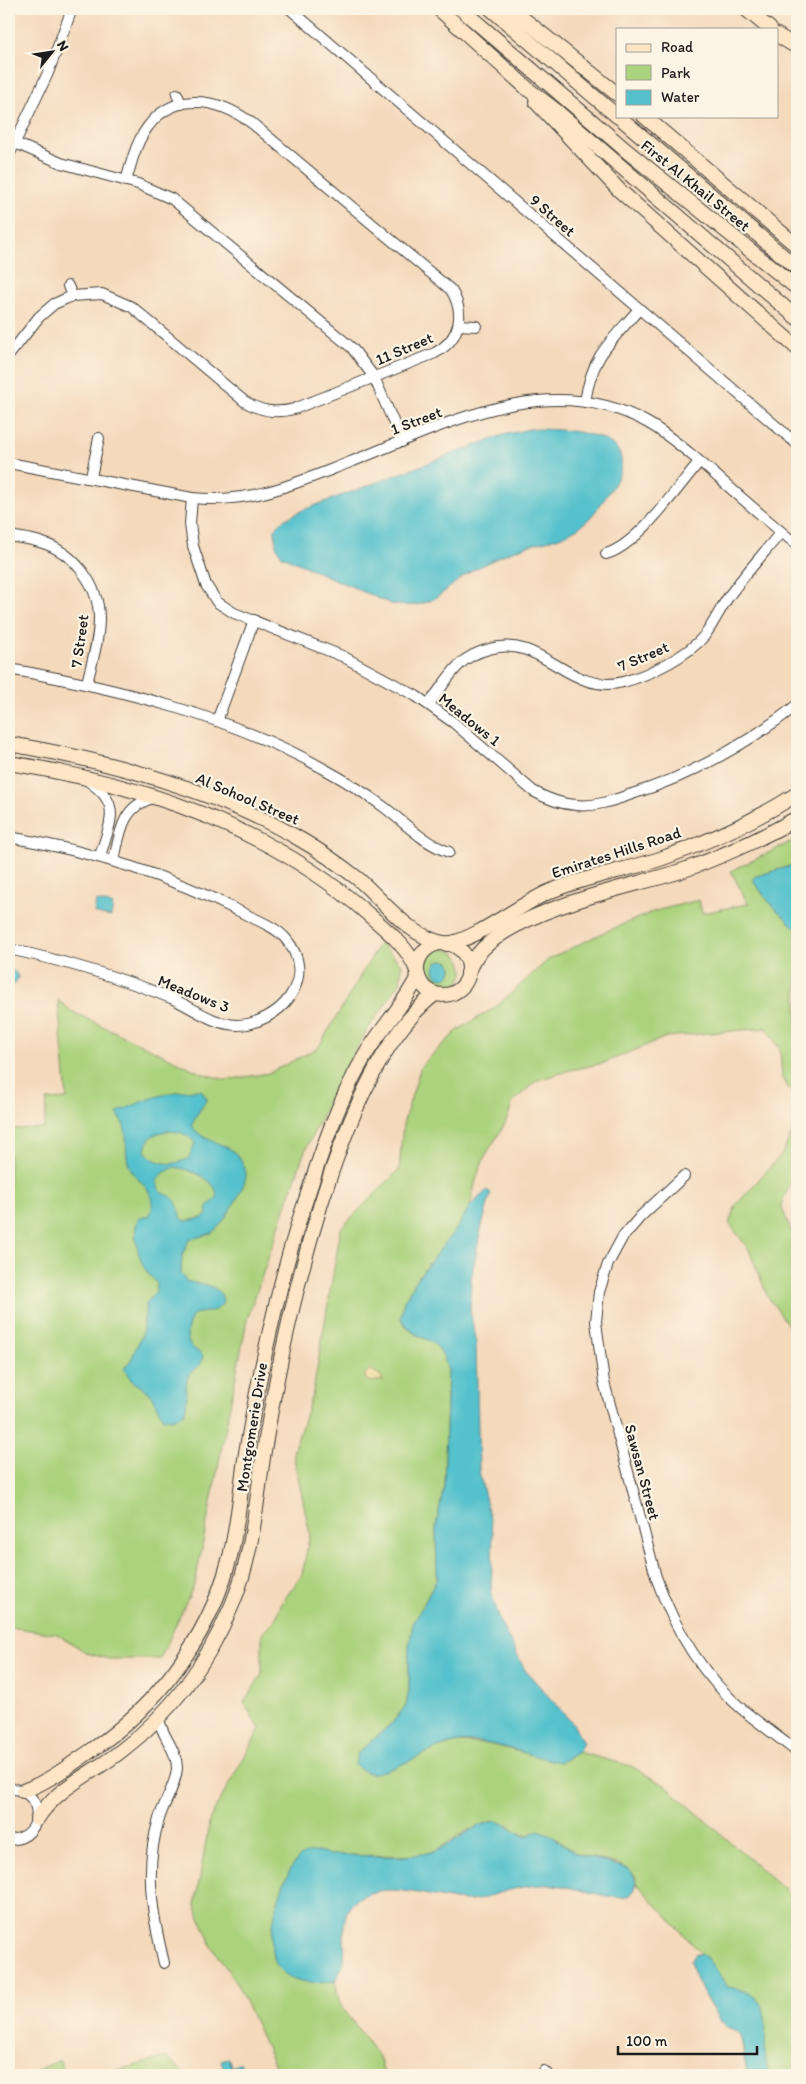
<svg xmlns="http://www.w3.org/2000/svg" width="806" height="2084" font-family="Itim,sans-serif">
<style>
.green{fill:#abd27d;stroke:#64774c}
.sand{fill:#eeda9e;stroke:#857b5d}
.water{fill:#54c1cc;stroke:#386e74;fill-rule:evenodd}
.lines{fill:none;stroke-linecap:round;stroke-linejoin:round}
.street-casing{stroke:#3c3834;stroke-width:12}
.secondary-casing{stroke:#3c3834;stroke-width:16}
.street{stroke:#fff;stroke-width:10}
.secondary{stroke:#fde5c5;stroke-width:14}
.labels{text-anchor:middle;stroke-width:4.5;stroke-linejoin:round;paint-order:stroke}
.street-label{font-size:16px;fill:#1c1c1c;stroke:#fcf5e5}
</style>
<rect width="100%" height="100%" fill="#fcf5e5"/>
<filter id="ink" filterUnits="userSpaceOnUse"><feTurbulence type="fractalNoise" baseFrequency=".02" numOctaves="2"/><feDisplacementMap in="SourceGraphic" scale="10" xChannelSelector="R" yChannelSelector="G"/><feConvolveMatrix kernelMatrix="1 2 1 2 8 2 1 2 1" color-interpolation-filters="sRGB"/></filter>
<filter id="wash" filterUnits="userSpaceOnUse"><feTurbulence type="fractalNoise" baseFrequency=".0096" numOctaves="4" result="noise"/><feDisplacementMap in="SourceGraphic" scale="20" xChannelSelector="R" yChannelSelector="G"/><feGaussianBlur stdDeviation="1.12" result="paint"/><feColorMatrix in="noise" values="0 0 0 0 0 0 0 0 0 0 0 0 0 0 0 0 0 1.4 0 .05"/><feComposite in="paint" operator="in"/></filter>
<g filter="url(#wash)">
<rect width="100%" height="100%" fill="#f4d9bb"/>
<g class="green">
<path d="M797,839V864L754,877L769,902L797,930V1113L792,1094L782,1078L780,1049L766,1028L666,1037L604,1063L570,1070L536,1081L513,1102L505,1124L485,1156L477,1176L470,1206L457,1228L419,1276L404,1301L401,1318L407,1328L417,1335L432,1340L441,1348L448,1371L444,1487L436,1526L437,1579L413,1624L409,1646V1690L406,1706L392,1723L357,1754L397,1765L430,1750L459,1742L488,1744L561,1762L578,1752L631,1766L666,1786L783,1888L797,1903V2075H749C743,2063 743,2040 739,2034C736,2029 730,2029 726,2026C712,2014 695,1979 690,1961L695,1955L701,1953L637,1884L635,1875L618,1864L577,1854L549,1834C531,1836 522,1839 509,1824L468,1830L435,1851L415,1856L330,1855C317,1851 309,1852 298,1859L321,1983L335,1981L340,2004L380,2059L384,2075H271L275,2066L237,1984L211,1945L195,1905L210,1818L260,1729L244,1703L262,1674V1633L276,1619L281,1604L302,1575L310,1534L293,1453L313,1392L341,1228L399,1170L403,1124L421,1066L458,1030L497,1006L549,959L600,934L655,911L699,900L702,913L748,904L731,871Z"/>
<path d="M380,943L402,965L400,983L369,1027L342,1073L304,1153L247,1320L195,1583L160,1659H108L87,1653L57,1634L9,1627V1129L44,1128L47,1100L67,1099L58,1000L71,1011L201,1073L226,1080L269,1073L318,1048Z"/>
<circle cx="442" cy="970" r="21"/>
<path d="M797,1122V1169L781,1205L797,1246V1347L788,1325L767,1295L749,1250L729,1223L736,1205L782,1154Z"/>
<path d="M166,2057L187,2075H100Z"/>
<path d="M60,2060L66,2075H39L37,2070Z"/>
</g>
<path class="sand" d="M370,1369L380,1375L383,1380L372,1382L366,1380L365,1374Z"/>
<g class="water">
<path d="M529,429C569,429 653,432 609,492C600,506 590,521 576,529C557,541 536,542 515,550C503,554 492,561 481,566C442,585 440,612 391,604L282,556L276,546L275,528L282,521L303,510L503,435Z"/>
<path d="M797,864V930L769,902L754,882V877Z"/>
<path d="M96,901L113,905L111,917L94,913Z"/>
<circle cx="443" cy="969" r="9"/>
<path d="M9,968L16,973L18,977L15,984L9,989Z"/>
<path d="M201,1090L207,1099L194,1119L192,1126C203,1142 220,1141 234,1152C240,1157 246,1167 246,1175C246,1186 223,1225 214,1231C207,1237 197,1236 189,1240L182,1256L181,1273L186,1281C200,1285 223,1284 223,1303L216,1310L194,1314C188,1322 184,1336 190,1345C193,1349 200,1352 203,1355L201,1364C175,1382 193,1391 184,1413L172,1419L163,1418L150,1393L131,1380L124,1368L131,1360L142,1335L146,1304L156,1291L157,1284C154,1278 148,1275 145,1269C138,1257 131,1229 139,1218L149,1216C164,1192 132,1181 128,1162C123,1139 132,1137 117,1113C145,1099 170,1090 201,1090ZM166,1131C178,1131 187,1133 195,1143L189,1158C174,1167 155,1165 145,1151C147,1137 153,1134 166,1131ZM175,1167C191,1170 218,1179 217,1198L208,1206L206,1216L202,1218L186,1221L181,1218C179,1213 179,1206 176,1202C171,1192 159,1198 157,1181L163,1173Z"/>
<path d="M487,1190L491,1193L480,1233L471,1279L470,1308L476,1344L479,1471L493,1532L491,1593L502,1626L525,1670L573,1724L583,1743L578,1752L561,1762C530,1757 489,1738 459,1742C429,1747 402,1769 375,1773C367,1774 360,1770 355,1764L357,1754L392,1723L406,1706L409,1690V1646L413,1624L437,1579L436,1526L444,1487L448,1371C438,1328 418,1348 401,1318L404,1301L419,1276L457,1228L470,1206Z"/>
<path d="M495,1821C513,1825 511,1830 526,1837L538,1830L549,1834L577,1854L629,1869C637,1877 640,1891 626,1897C614,1901 569,1885 552,1885C533,1884 516,1888 499,1893C489,1896 477,1902 466,1901C434,1900 380,1875 352,1904C339,1918 346,1943 344,1960C343,1967 339,1974 335,1981C315,1984 293,1984 278,1968C261,1949 281,1875 298,1859C307,1850 319,1851 330,1855C362,1854 404,1861 434,1851C457,1843 468,1826 495,1821Z"/>
<path d="M701,1954L707,1958L728,1987C786,1996 756,2037 769,2075H749C743,2063 744,2040 739,2034C736,2029 730,2029 726,2026C712,2014 695,1979 690,1961L695,1955Z"/>
<path d="M228,2058L231,2067L241,2063V2075H223L225,2074L221,2060Z"/>
</g>
</g>
<g filter="url(#ink)">
<g class="lines">
<defs>
<g id="street">
<path d="M290,9L797,444"/>
<path d="M177,94L181,104"/>
<path d="M15,143L61,163L138,184L172,199L352,348L374,377L402,442"/>
<path d="M9,155L48,73L72,9"/>
<path d="M68,286L72,296"/>
<path d="M459,325L476,326"/>
<path d="M9,355L39,317L54,304L72,296L102,294L132,307L244,401C260,411 275,414 294,409L435,353C460,339 466,314 451,290L253,124C217,97 170,89 143,134C134,148 131,165 126,181"/>
<path d="M585,402C592,355 609,344 639,309"/>
<path d="M9,463L192,498C251,504 294,484 348,463C442,426 549,367 648,423C671,436 690,454 711,471C739,496 768,521 797,545"/>
<path d="M91,477L99,438"/>
<path d="M192,498L190,524L193,546L206,585L217,602L234,613L342,656L416,696L454,723L533,791C547,799 560,804 576,805C594,807 612,801 629,795C691,776 746,745 797,705"/>
<path d="M9,536C20,538 32,539 43,543C74,553 99,585 99,618C99,640 92,662 87,683"/>
<path d="M606,554C638,545 677,488 699,462"/>
<path d="M9,669C116,688 231,716 326,770C346,781 365,793 384,807C405,823 423,843 449,852"/>
<path d="M429,704C439,691 448,676 459,665C467,657 478,652 489,649C542,633 569,696 623,682C649,675 688,656 705,635C714,623 720,609 729,596C745,574 764,553 781,532"/>
<path d="M217,721L254,620"/>
<path d="M88,781C123,804 110,822 100,856"/>
<path d="M9,837C90,851 168,875 241,912C256,920 275,926 286,939C301,957 303,978 289,998C278,1013 257,1025 237,1025C212,1024 194,1008 171,998C119,977 64,961 9,949"/>
<path d="M114,860C120,833 122,806 153,798"/>
<path d="M684,1176L641,1216L622,1238L608,1264L599,1292L596,1322L604,1382L656,1577C674,1628 700,1674 743,1710C760,1724 779,1737 797,1752"/>
<path d="M159,1718C161,1736 177,1749 177,1768C176,1785 164,1802 159,1819C144,1868 152,1914 164,1963"/>
<path d="M9,1789C44,1787 48,1838 9,1840"/>
<path d="M544,2071L548,2075"/>
</g>
<g id="secondary">
<path d="M439,9L529,90L554,109L797,318"/>
<path d="M461,9L628,152L797,288"/>
<path d="M491,9L617,116"/>
<path d="M511,9L617,94"/>
<path d="M746,9L770,29"/>
<path d="M777,35L797,47"/>
<path d="M536,102L619,190L797,348"/>
<path d="M618,116L797,268"/>
<path d="M644,116L797,246"/>
<path d="M9,744C110,761 215,789 303,841C322,852 340,865 357,878C384,901 408,936 443,943"/>
<path d="M9,763C138,783 269,827 368,914C387,931 408,946 417,971"/>
<circle cx="443" cy="969" r="26"/>
<path d="M447,944C478,939 519,904 551,891C587,876 624,871 660,859C708,842 755,821 797,794"/>
<path d="M468,973C484,913 631,888 684,870C723,856 761,839 797,818"/>
<path d="M23,1791C48,1782 69,1766 92,1750C157,1705 207,1640 228,1564C239,1526 240,1486 247,1447C260,1371 276,1295 299,1221C317,1166 334,1109 363,1059C379,1030 404,1006 418,976"/>
<path d="M37,1819C57,1787 92,1774 121,1751C171,1713 208,1662 232,1605C253,1556 256,1502 264,1451C283,1334 338,1067 435,994"/>
</g>
</defs>
<use href="#street" class="street-casing"/>
<use href="#secondary" class="secondary-casing"/>
<use href="#street" class="street"/>
<use href="#secondary" class="secondary"/>
</g>
</g>
<g class="labels">
<g class="street-label">
<text transform="translate(696 185) rotate(39)" y="6">First Al Khail Street</text>
<text transform="translate(553 215) rotate(41)" y="6">9 Street</text>
<text transform="translate(404 348) rotate(-23)" y="6">11 Street</text>
<text transform="translate(416 420) rotate(-21)" y="6">1 Street</text>
<text transform="translate(79 641) rotate(-82)" y="6">7 Street</text>
<text transform="translate(643 656) rotate(-23)" y="6">7 Street</text>
<text transform="translate(470 719) rotate(39)" y="6">Meadows 1</text>
<text transform="translate(248 798) rotate(23)" y="6">Al Sohool Street</text>
<text transform="translate(616 852) rotate(-18)" y="6">Emirates Hills Road</text>
<text transform="translate(194 993) rotate(22)" y="6">Meadows 3</text>
<text transform="translate(251 1427) rotate(-81)" y="6">Montgomerie Drive</text>
<text transform="translate(643 1472) rotate(75)" y="6">Sawsan Street</text>
</g>
</g>
<rect width="806" height="2084" fill="none" stroke="#fcf5e5" stroke-width="30"/>
<rect x="616" y="28" width="162" height="90" fill="#fcf5e5" stroke="#a29e95"/>
<rect x="626" y="44" width="25" height="8" fill="#fde5c5" stroke="#a29e95"/>
<text x="661" y="52" font-size="15" fill="#1c1c1c">Road</text>
<rect x="626" y="65" width="25" height="15" fill="#abd27d" stroke="#a29e95"/>
<text x="661" y="78" font-size="15" fill="#1c1c1c">Park</text>
<rect x="626" y="90" width="25" height="15" fill="#54c1cc" stroke="#a29e95"/>
<text x="661" y="102" font-size="15" fill="#1c1c1c">Water</text>
<g transform="translate(52 52) rotate(60)" stroke="#fcf5e5" stroke-width="4" paint-order="stroke">
<path d="M0-4L9 19L0 12L-9 19Z" fill="#1c1c1c"/>
<text y="-8" font-size="14" font-weight="bold" text-anchor="middle" fill="#1c1c1c">N</text>
</g>
<path d="M618 2046v8h139v-8" fill="none" stroke="#1c1c1c" stroke-width="2.5"/>
<text x="626" y="2046" font-size="15" fill="#1c1c1c" stroke="#fcf5e5" stroke-width="4" paint-order="stroke">100 m</text>
</svg>
